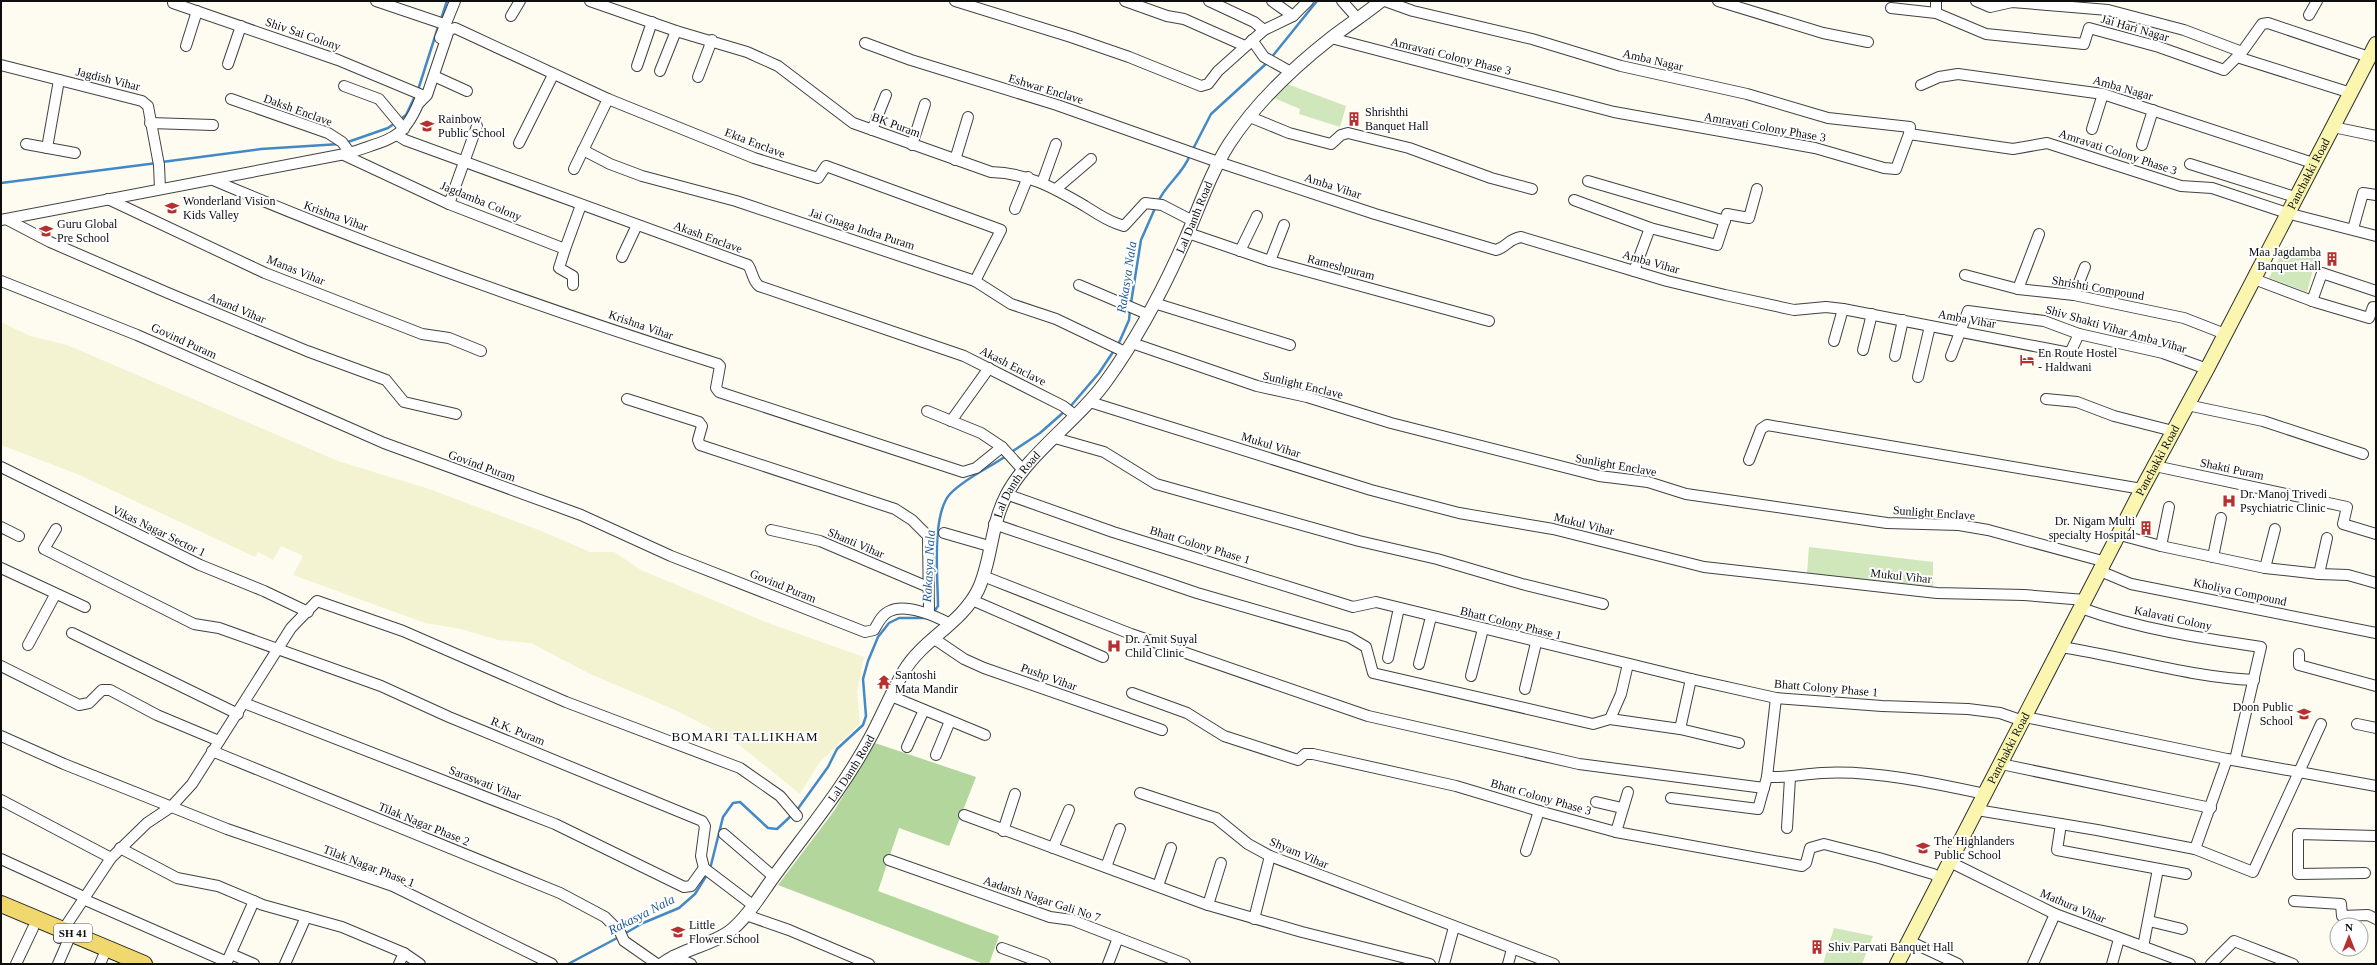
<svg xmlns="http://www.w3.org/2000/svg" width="2377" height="965" font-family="'Times New Roman',serif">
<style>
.farmland{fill:#f3f2d1}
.green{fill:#cfe7bb}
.forest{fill:#b2d69b}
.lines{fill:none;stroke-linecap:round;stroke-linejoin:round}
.stream{stroke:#4389c5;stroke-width:2.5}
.minor-casing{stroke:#414141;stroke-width:12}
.tertiary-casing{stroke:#414141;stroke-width:14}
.secondary-casing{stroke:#303030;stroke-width:16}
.primary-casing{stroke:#1f1f1f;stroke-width:18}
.minor{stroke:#fff;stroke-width:10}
.tertiary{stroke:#fff;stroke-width:12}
.secondary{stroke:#faf6af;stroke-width:14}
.primary{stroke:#f0d86e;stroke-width:16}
.labels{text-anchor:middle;stroke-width:4;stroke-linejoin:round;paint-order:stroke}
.shield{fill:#fff;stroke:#565656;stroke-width:1}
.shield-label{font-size:11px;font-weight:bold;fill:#0e0e0e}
.street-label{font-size:12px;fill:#0e0e0e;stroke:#fff}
.poi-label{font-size:12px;fill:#0e0e0e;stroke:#fff;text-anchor:start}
.water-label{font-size:13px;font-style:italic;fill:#1f5c98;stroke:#fff}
.neighbourhood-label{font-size:13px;letter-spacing:1px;fill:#0e0e0e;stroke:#fff}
</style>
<rect width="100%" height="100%" fill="#fefcf0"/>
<path class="farmland" d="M1,322L30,336L67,345L338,461L429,489L539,530L590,552H614L641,570L768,623L864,657L857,692L860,723L819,763L800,794L732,739L673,709L590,674L531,643L498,640L461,629L425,623L293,575L303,556L281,546L273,560L258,552L255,557L77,474L1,445Z"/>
<g class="green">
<path d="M1287,84L1346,106L1340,127L1299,114L1300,109L1274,98Z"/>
<path d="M2285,247L2316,258L2307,292L2269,278Z"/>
<path d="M1809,547L1933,562V589L1807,573Z"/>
<path d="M1834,928L1873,936L1862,964H1823Z"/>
</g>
<path class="forest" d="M875,743L976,777L949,846L899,828L878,891L999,936L989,964H984L778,885L834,811Z"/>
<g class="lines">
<g class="stream">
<path d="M441,19L447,1"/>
<path d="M1271,58L1317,1"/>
<path d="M418,90L439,24"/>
<path d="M399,120L406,115L416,94"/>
<path d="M345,143L388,128L395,123"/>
<path d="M1192,151L1211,114L1268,62"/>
<path d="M162,162L261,149L340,144"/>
<path d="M1,183L157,163"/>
<path d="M1158,202C1166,184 1183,174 1190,155"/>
<path d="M1131,303L1141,240L1156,206"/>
<path d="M1118,345L1129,320L1130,310"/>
<path d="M1069,408L1099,373L1115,349"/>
<path d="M1010,453L1040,433L1065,411"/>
<path d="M933,613L938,606C938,579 931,515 950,494C965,478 989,468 1006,456"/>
<path d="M797,810L828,767L837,749L863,725L866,716L863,679L868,661L878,637L889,623L899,618H928"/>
<path d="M710,869L723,817L733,803L740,802L768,828L777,829L793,814"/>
<path d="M624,934L643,923L679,908L695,894L708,873"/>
<path d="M568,964L619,937"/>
</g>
<defs>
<g id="minor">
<path d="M376,1L444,24"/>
<path d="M590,1L676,31L747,52L778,66L853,123L991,172C1028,173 1054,188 1085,206C1096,213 1106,220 1118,224L1124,226L1145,203L1162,205L1193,221"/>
<path d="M955,1L1071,37L1129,57L1201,86L1208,84L1218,71L1264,30L1293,16L1308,1"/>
<path d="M1125,1L1167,16L1184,19L1245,46"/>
<path d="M1209,1L1254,22L1264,30"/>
<path d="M1272,1L1293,16"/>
<path d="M1342,1L1358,19"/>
<path d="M1385,1L1413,11L1532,39L1621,66L1747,94L1828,118L1910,127L1909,134"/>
<path d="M1718,1L1823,33L1868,42"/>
<path d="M1976,1L1990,7L2012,2L2108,10L2184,30L2242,52L2262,24L2268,23L2369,57"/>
<path d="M173,3L338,60L422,95"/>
<path d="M1891,8L1936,13L1986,34L2084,44L2089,28L2159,47L2224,70L2237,57L2351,93"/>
<path d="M1936,13V1"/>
<path d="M2309,15L2317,1"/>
<path d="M511,16L520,1"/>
<path d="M440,38L455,1"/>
<path d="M1331,38L1614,112L1815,148L1884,168L1896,169L1909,134L2013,149L2047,143L2181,186L2212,188L2287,213L2376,236"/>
<path d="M1252,40L1264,57L1291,72"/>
<path d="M865,43L911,60L1057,105L1218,162L1375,214L1496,250C1507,247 1508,239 1521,237L1667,281L1725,295L1794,310L1826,307L1843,309L2070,353L2079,334"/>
<path d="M186,46L197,11"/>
<path d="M228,64L241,26"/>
<path d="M1,65L142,101L148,106L159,165L160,189"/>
<path d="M637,66L652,22"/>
<path d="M660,71L676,31"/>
<path d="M434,76L467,91"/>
<path d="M698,77L712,40"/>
<path d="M1921,85L1939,77L1958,74L2103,94L2313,163"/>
<path d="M344,86L379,99L404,129"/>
<path d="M231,99L328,133L342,142L350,153"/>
<path d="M419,103L427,95L449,30L455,28L608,99L754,158L818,178L826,166L1001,230L975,281"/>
<path d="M1250,117L1289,133L1327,143L1331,144L1341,135L1348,133L1409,148L1491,178L1532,189"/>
<path d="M150,123L213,125"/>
<path d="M2333,127L2376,136"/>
<path d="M2092,129L2103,94"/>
<path d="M872,130L886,95"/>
<path d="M397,135L405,140L748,265C753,272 752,280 759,286L964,356L1063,406L1076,416"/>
<path d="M519,143L553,75"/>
<path d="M26,144L75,153"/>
<path d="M912,145L925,104"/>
<path d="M2142,145L2153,110"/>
<path d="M47,148L59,80"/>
<path d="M583,150L610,164L642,176L736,201L975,281L1011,304L1056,319L1125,352"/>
<path d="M344,155L449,204L565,249L581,205"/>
<path d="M955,160L968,117"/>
<path d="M2190,164L2295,197"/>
<path d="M574,169L608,99"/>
<path d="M213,180C378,250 547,310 718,364L720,366L716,388L719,392L963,472L976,468L1002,447L1023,470"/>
<path d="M1588,181L1725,221"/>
<path d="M1042,183L1056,144"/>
<path d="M1056,189L1091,159"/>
<path d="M108,199L265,273L422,334L449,338L481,351"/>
<path d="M1574,200L1650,228L1717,245L1727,214L1749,218L1757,189"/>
<path d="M449,204L477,126"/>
<path d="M1015,209L1028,177"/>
<path d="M6,219L50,242L168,293L307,351L386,380L404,402L456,414"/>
<path d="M1,220L350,153C391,138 404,141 421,97"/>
<path d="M2353,229L2363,193L2376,195"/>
<path d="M1188,233L1270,261L1489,321"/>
<path d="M565,249L559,268L573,276V285"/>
<path d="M1240,251L1257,216"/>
<path d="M622,257L637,225"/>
<path d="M1270,261L1284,225"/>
<path d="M1634,271L1650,228"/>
<path d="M1965,275L2018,289L2074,295L2184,318L2225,334"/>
<path d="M2254,279L2315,302L2369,318L2373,307L2376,308"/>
<path d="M1,281L137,335L384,443L581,515L671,556L865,632L874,630C878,623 882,614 890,611C905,603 936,616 950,624"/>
<path d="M1079,285L1147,314"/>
<path d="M2018,289L2039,234"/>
<path d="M2074,295L2085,267"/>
<path d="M2312,301L2322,273L2376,291"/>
<path d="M1154,303L1290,345"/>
<path d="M1834,341L1843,309"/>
<path d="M1132,343L1257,386L1307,397L1391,423L1599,476L1648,482L1686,494L1887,523L1959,525L1988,530L2106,562"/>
<path d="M1863,350L1872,314"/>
<path d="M1895,356L1903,320"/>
<path d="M1951,356L1968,311L2044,321L2079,334L2163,353L2207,369"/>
<path d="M1918,377L1930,326"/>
<path d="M627,399L699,422L702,426L698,440L700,445L895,509L912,520L928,536L929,612"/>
<path d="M2046,399L2077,402L2114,416L2173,431"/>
<path d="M1090,402L1371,490L1459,513L1553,529L1704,567L1937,593L2024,595L2085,600"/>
<path d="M2187,405L2263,421L2363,454"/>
<path d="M927,411L981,433L1002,447"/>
<path d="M951,421L989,368"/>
<path d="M1055,438L1104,452L1156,484L1359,541L1437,559L1522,584L1603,604"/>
<path d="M1749,460L1761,429L1767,425L2142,489"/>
<path d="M2155,466L2347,507L2343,524L2376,534"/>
<path d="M1,467L200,565L264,591L308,612"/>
<path d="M1006,494L1113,532L1353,607L1376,602L1691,679L1776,698L1882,706L1968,709L2000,713L2023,721"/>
<path d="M994,524L1197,593L1349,637L1366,647L1373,673L1593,724L1610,719L1680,729L1739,743"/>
<path d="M1,527L19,536"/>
<path d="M56,529L44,549L194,624L219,628L381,686L449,717L702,821L705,826L701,856L704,868"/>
<path d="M771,530L820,541L928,587"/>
<path d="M944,533L989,546"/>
<path d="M2120,535L2161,546L2265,568L2319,574L2348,575L2376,583"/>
<path d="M2161,546L2169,507"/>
<path d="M2213,557L2221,518"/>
<path d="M1,568L85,607"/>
<path d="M2265,568L2275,529"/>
<path d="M2100,571L2131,584L2376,633"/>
<path d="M2319,574L2327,538"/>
<path d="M983,576L1131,634L1368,716L1579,764L1764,788"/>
<path d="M972,600L1103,657"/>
<path d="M2081,608C2139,629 2200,638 2261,647L2235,760"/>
<path d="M72,633L238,714"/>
<path d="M933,638L964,659L984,668L1162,730"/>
<path d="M28,645L55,595"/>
<path d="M2061,647C2126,657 2188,677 2254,680"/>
<path d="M2299,654V665L2376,686"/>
<path d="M1388,658L1399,608"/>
<path d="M1419,664L1431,617"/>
<path d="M1,666L79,705L89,703L102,690H110L157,715L219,741"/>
<path d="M1471,676L1483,629"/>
<path d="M1525,689L1536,643"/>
<path d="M1132,693L1187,713L1224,736L1298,760L1305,754H1313L1456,786L1539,811L1616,832L1802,866L1806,863L1810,848L1824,844L1879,858L1933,874L1941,879"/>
<path d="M891,696L985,735"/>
<path d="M244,703L555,824L684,887L691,886L704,868"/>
<path d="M2025,717L2227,759L2376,786"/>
<path d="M1610,719L1621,694L1628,664"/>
<path d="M2357,724L2376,728"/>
<path d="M1680,729L1691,679"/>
<path d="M1,736L64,764L227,829L393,886L552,964"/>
<path d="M907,747L924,710"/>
<path d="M212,751L560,893L605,917L620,932L624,941L657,964"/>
<path d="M936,755L950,721"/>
<path d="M2001,764L2211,808"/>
<path d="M1767,777C1786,778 1803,774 1822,773C1874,770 1934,783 1985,794"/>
<path d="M1140,793L1216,818L1248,844L1270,856L1554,964"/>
<path d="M1671,798L1758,809L1767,777L1776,698"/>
<path d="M1,800L111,858"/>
<path d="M1596,802L1622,808"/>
<path d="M1977,810L2097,830L2195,849L2253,872L2321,724"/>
<path d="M964,815L1208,905L1302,932L1430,964"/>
<path d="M2061,824L2057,850L2186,874"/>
<path d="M1787,828L1790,778"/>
<path d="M1003,831L1015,794"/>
<path d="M1616,832L1628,792"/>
<path d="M724,834L774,877"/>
<path d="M120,848L177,878L218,886L263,905L342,927L404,953L420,964"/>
<path d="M1053,848L1069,810"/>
<path d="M2195,849L2227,759"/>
<path d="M1526,851L1539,811"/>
<path d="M1,859L84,897"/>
<path d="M889,860L1050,917L1072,920L1185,964"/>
<path d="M1950,862L2055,914L2190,964"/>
<path d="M1106,867L1120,829"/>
<path d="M704,868L754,906"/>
<path d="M2365,873L2298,874V834L2376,836"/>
<path d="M1158,886L1171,848"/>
<path d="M83,899L227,962"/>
<path d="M2294,901L2341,904L2342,916L2368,915L2376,919"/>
<path d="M1208,905L1221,863"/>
<path d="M746,915L789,930L869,964"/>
<path d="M1254,919L1270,856"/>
<path d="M2149,921L2182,929"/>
<path d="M59,938L63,930L111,858L147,823L171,807L192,784L291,628L317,601L403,631L566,702L740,768L780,796L797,816"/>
<path d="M1909,941L1958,964"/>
<path d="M2143,947L2158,869"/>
<path d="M1002,948L1045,964"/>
<path d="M231,954L254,964"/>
<path d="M673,956L691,964"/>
<path d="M16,964L33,928"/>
<path d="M58,964L68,941"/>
<path d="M100,964L103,957"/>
<path d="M226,964L254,901"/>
<path d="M285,964L306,917"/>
<path d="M399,964L404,953"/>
<path d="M1108,964L1118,938"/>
<path d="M1444,964L1454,927"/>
<path d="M1508,964L1512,949"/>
<path d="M2033,964L2055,914"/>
<path d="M2112,964L2119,939"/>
<path d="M2211,964L2234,941L2293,964"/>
</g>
<g id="tertiary">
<path id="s1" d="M662,964C682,949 709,946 729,932C748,917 761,894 775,875C808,830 844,787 870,738C882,716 891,693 904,671C923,639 961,624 978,590C992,561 990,527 1006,496C1027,454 1079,420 1107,380C1138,337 1164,288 1185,240C1199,208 1210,174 1229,144C1255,104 1294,67 1331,38C1348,25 1365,14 1381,1"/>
</g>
<g id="secondary">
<path id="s2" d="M1897,964L2142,489L2207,369L2376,44"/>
</g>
<path id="primary" d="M1,904L144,964"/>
</defs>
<use href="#minor" class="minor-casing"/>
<use href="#tertiary" class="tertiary-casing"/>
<use href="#secondary" class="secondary-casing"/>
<use href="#primary" class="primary-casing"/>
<use href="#minor" class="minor"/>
<use href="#tertiary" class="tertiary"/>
<use href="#secondary" class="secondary"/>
<use href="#primary" class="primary"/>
</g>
<defs>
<symbol id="building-bare" viewBox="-9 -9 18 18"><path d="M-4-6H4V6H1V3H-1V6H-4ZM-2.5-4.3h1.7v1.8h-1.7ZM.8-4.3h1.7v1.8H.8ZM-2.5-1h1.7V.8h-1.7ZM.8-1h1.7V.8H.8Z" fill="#b5302e" stroke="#fff" stroke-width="2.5" paint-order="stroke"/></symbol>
<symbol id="school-bare" viewBox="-9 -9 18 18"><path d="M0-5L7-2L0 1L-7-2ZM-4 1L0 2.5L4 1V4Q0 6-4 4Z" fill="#b5302e" stroke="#fff" stroke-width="2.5" paint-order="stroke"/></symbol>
<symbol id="hotel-bare" viewBox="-9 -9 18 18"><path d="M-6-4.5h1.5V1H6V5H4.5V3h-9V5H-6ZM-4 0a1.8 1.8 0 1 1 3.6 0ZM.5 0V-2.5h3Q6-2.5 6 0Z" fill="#b5302e" stroke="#fff" stroke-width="2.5" paint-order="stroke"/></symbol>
<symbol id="hospital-bare" viewBox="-9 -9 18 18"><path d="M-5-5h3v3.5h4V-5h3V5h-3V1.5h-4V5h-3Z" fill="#b5302e" stroke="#fff" stroke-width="2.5" paint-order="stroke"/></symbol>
<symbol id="temple-bare" viewBox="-9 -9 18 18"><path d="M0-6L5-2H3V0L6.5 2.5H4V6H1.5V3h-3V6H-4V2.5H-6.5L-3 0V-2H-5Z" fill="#b5302e" stroke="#fff" stroke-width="2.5" paint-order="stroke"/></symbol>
</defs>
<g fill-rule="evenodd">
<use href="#building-bare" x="1344" y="109" width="20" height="20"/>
<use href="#school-bare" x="417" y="116" width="20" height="20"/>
<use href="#school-bare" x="162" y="198" width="20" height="20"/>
<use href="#school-bare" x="36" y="221" width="20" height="20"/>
<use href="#building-bare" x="2322" y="249" width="20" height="20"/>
<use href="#hotel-bare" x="2017" y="350" width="20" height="20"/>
<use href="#hospital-bare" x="2219" y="491" width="20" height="20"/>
<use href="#building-bare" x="2136" y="518" width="20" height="20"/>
<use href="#hospital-bare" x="1104" y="636" width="20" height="20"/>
<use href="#temple-bare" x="874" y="672" width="20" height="20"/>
<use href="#school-bare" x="2294" y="704" width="20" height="20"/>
<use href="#school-bare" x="1913" y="838" width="20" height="20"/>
<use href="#school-bare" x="668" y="922" width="20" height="20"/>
<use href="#building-bare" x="1807" y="937" width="20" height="20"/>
</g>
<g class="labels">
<rect class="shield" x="54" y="924" width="38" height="18" rx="3"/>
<g class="shield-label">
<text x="73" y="937">SH 41</text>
</g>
<g class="street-label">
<text transform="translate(2135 28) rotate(16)" y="4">Jai Hari Nagar</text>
<text transform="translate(303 34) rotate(19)" y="4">Shiv Sai Colony</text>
<text transform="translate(1451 56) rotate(14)" y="4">Amravati Colony Phase 3</text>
<text transform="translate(1653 60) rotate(13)" y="4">Amba Nagar</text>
<text transform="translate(108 79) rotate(14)" y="4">Jagdish Vihar</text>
<text transform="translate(2123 88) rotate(16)" y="4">Amba Nagar</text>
<text transform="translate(1046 89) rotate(17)" y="4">Eshwar Enclave</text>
<text transform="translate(298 110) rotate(20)" y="4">Daksh Enclave</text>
<text transform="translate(896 125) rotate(20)" y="4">BK Puram</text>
<text transform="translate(1765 127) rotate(10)" y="4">Amravati Colony Phase 3</text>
<text transform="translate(755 143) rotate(21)" y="4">Ekta Enclave</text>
<text transform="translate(2118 152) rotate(18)" y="4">Amravati Colony Phase 3</text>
<text dy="4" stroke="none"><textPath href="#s2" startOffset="891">Panchakki Road</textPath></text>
<text transform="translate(1333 186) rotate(18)" y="4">Amba Vihar</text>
<text transform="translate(481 201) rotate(22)" y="4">Jagdamba Colony</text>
<text transform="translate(336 216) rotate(20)" y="4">Krishna Vihar</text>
<text dy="4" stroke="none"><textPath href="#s1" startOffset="938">Lal Danth Road</textPath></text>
<text transform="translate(862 229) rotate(18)" y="4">Jai Gnaga Indra Puram</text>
<text transform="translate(708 237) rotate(20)" y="4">Akash Enclave</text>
<text transform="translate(1651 262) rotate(16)" y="4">Amba Vihar</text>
<text transform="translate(1341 267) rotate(15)" y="4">Rameshpuram</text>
<text transform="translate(296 270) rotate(22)" y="4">Manas Vihar</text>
<text transform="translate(2098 288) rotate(10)" y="4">Shrishti Compound</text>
<text transform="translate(237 308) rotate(23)" y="4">Anand Vihar</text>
<text transform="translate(1967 319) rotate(10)" y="4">Amba Vihar</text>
<text transform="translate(641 325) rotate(19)" y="4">Krishna Vihar</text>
<text transform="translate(2116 329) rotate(16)" y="4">Shiv Shakti Vihar Amba Vihar</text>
<text transform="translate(184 341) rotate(24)" y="4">Govind Puram</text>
<text transform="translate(1013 366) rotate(27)" y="4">Akash Enclave</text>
<text transform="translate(1303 385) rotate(14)" y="4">Sunlight Enclave</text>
<text transform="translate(1271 445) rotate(17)" y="4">Mukul Vihar</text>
<text dy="4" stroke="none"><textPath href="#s2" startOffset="567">Panchakki Road</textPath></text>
<text transform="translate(1616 465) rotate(10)" y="4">Sunlight Enclave</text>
<text transform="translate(482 466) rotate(20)" y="4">Govind Puram</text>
<text transform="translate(2232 469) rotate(12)" y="4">Shakti Puram</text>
<text dy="4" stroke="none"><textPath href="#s1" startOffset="614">Lal Danth Road</textPath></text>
<text transform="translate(1934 513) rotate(4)" y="4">Sunlight Enclave</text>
<text transform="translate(1584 524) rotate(14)" y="4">Mukul Vihar</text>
<text transform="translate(159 531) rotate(26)" y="4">Vikas Nagar Sector 1</text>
<text transform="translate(856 543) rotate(23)" y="4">Shanti Vihar</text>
<text transform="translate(1200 545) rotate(17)" y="4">Bhatt Colony Phase 1</text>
<text transform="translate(1901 576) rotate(6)" y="4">Mukul Vihar</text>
<text transform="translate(783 586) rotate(22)" y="4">Govind Puram</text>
<text transform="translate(2240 592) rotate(12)" y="4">Kholiya Compound</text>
<text transform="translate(2173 618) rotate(12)" y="4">Kalavati Colony</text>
<text transform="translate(1511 623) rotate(14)" y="4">Bhatt Colony Phase 1</text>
<text transform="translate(1049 677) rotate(20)" y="4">Pushp Vihar</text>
<text transform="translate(1826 688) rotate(5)" y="4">Bhatt Colony Phase 1</text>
<text transform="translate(518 731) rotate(22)" y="4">R.K. Puram</text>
<text dy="4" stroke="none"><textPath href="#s2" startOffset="243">Panchakki Road</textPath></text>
<text dy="4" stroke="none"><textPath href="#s1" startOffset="279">Lal Danth Road</textPath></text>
<text transform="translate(485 783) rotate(21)" y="4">Saraswati Vihar</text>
<text transform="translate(1541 797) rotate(16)" y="4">Bhatt Colony Phase 3</text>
<text transform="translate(424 824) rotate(22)" y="4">Tilak Nagar Phase 2</text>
<text transform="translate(1299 853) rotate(23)" y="4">Shyam Vihar</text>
<text transform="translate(369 866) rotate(21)" y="4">Tilak Nagar Phase 1</text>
<text transform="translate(1042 899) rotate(18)" y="4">Aadarsh Nagar Gali No 7</text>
<text transform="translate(2073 906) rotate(23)" y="4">Mathura Vihar</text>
</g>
<g class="poi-label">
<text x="1365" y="116">Shrishthi<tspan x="1365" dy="14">Banquet Hall</tspan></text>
<text x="438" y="123">Rainbow<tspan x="438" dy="14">Public School</tspan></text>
<text x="183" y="205">Wonderland Vision<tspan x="183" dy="14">Kids Valley</tspan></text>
<text x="57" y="228">Guru Global<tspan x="57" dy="14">Pre School</tspan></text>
<text x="2321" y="256" text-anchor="end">Maa Jagdamba<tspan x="2321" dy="14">Banquet Hall</tspan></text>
<text x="2038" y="357">En Route Hostel<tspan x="2038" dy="14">- Haldwani</tspan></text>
<text x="2240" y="498">Dr. Manoj Trivedi<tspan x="2240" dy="14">Psychiatric Clinic</tspan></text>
<text x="2135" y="525" text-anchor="end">Dr. Nigam Multi<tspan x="2135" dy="14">specialty Hospital</tspan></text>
<text x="1125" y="643">Dr. Amit Suyal<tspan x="1125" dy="14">Child Clinic</tspan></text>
<text x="895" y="679">Santoshi<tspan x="895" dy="14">Mata Mandir</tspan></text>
<text x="2293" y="711" text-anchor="end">Doon Public<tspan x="2293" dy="14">School</tspan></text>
<text x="1934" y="845">The Highlanders<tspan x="1934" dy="14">Public School</tspan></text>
<text x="689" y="929">Little<tspan x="689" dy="14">Flower School</tspan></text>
<text x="1828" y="951">Shiv Parvati Banquet Hall</text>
</g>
<g class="water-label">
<text transform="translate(1126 277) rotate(-81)" y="5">Rakasya Nala</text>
<text transform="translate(928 566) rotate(-87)" y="5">Rakasya Nala</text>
<text transform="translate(641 914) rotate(-27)" y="5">Rakasya Nala</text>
</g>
<g class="neighbourhood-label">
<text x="745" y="741">BOMARI TALLIKHAM</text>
</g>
</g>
<rect width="2377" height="965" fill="none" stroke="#0e0e0e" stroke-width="4"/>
<g transform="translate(2349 937)"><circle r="19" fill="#ffffff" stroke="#9f9f9f"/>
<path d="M0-3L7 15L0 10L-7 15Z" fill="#b5302e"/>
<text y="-6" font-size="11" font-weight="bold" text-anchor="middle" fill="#0e0e0e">N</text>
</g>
</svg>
